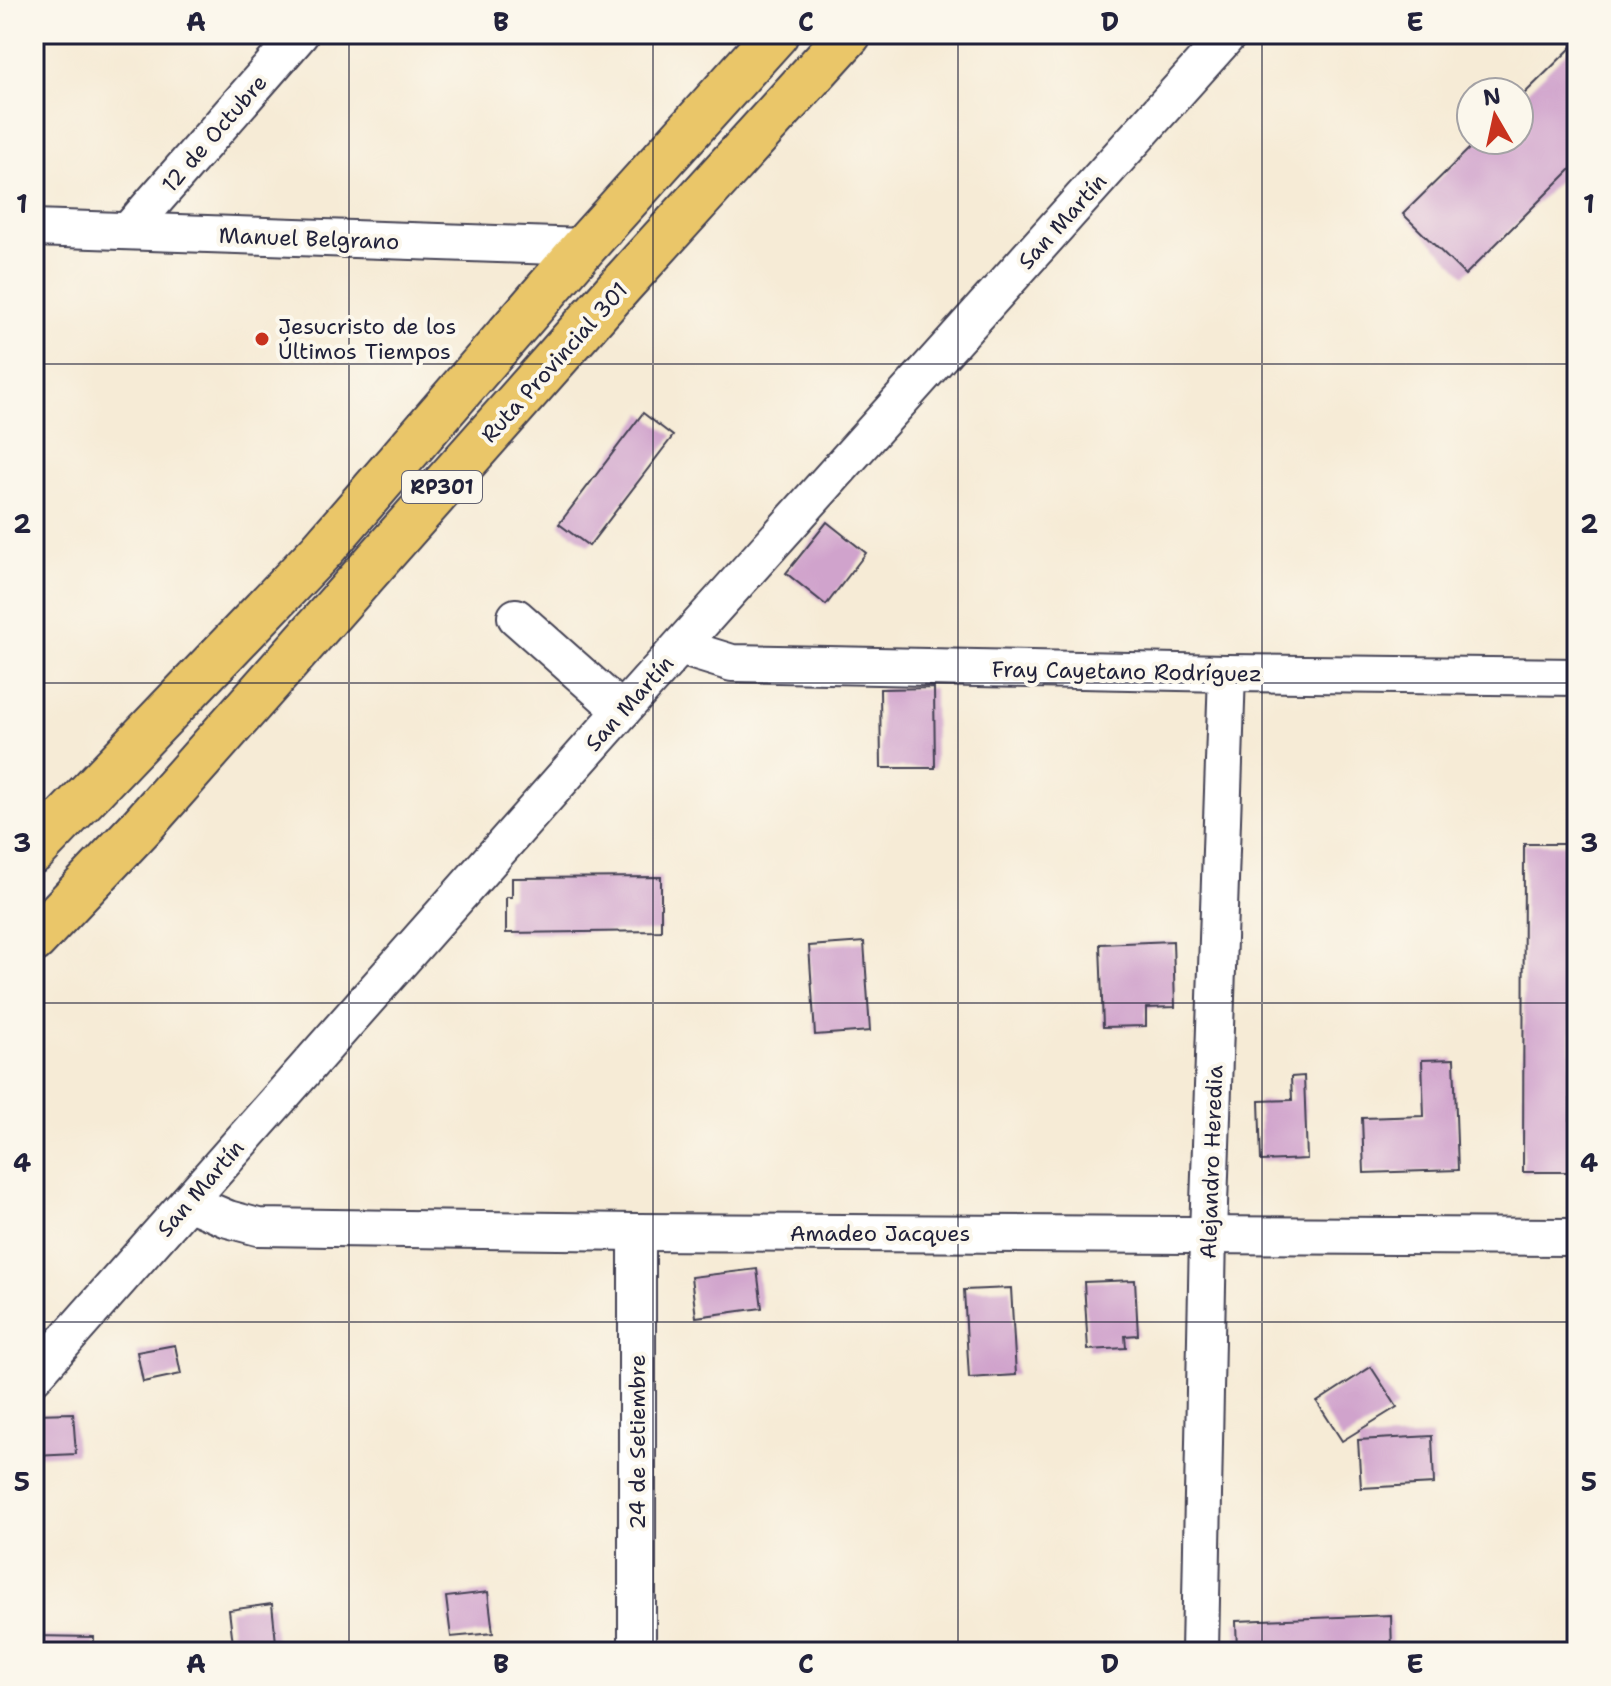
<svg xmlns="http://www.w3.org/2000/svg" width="1611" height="1686" font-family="'Shantell Sans',sans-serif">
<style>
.building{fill:#d0a3cc}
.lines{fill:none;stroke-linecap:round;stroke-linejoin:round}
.minor-casing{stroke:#424052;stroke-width:40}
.primary-casing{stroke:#424052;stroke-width:48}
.minor{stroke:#fff;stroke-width:36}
.primary{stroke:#eac669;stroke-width:44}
.grid{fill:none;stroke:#22223b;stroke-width:2;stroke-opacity:0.55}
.poi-dot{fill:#c8321e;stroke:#fbf7ec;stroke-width:3}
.labels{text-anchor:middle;stroke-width:8;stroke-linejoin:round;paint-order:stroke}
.shield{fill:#fbf7ec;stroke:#636270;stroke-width:2}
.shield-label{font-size:20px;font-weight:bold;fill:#22223b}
.street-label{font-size:22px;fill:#22223b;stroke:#fbf7ec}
.poi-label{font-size:22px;fill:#22223b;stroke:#fbf7ec;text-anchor:start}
.neatline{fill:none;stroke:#22223b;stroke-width:3}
.grid-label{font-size:26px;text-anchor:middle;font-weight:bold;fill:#22223b}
</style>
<rect width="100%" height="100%" fill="#fbf7ec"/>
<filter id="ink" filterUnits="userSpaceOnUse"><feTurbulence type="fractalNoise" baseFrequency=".0125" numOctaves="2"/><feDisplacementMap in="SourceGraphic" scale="16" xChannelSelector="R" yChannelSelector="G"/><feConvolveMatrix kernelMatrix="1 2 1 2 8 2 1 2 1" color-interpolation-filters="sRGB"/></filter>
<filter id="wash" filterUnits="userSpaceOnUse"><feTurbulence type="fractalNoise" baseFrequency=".006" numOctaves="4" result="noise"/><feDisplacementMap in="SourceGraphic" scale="32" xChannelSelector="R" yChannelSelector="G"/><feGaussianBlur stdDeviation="1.8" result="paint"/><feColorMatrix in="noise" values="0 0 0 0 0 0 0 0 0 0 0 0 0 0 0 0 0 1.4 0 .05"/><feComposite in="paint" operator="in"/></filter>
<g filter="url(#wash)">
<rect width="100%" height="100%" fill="#f6ebd6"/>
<g id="blocks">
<g class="building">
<path d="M1577,42V163L1465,275L1403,214L1478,140H1519V99Z"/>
<path d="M643,413L673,436L589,546L559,524Z"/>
<path d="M827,522L866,553L826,605L786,573Z"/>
<path d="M934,688L935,768H881L880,689Z"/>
<path d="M1524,844H1572L1570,1172H1523Z"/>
<path d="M661,877V931L506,933V897H512V878Z"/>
<path d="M1173,941L1175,1007L1146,1008V1026L1103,1027L1100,944Z"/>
<path d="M864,942L870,1031L815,1035L809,946Z"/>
<path d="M1454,1059L1458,1170L1364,1173L1362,1118L1424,1116L1422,1060Z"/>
<path d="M1304,1076L1307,1159L1261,1161L1259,1101L1292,1100L1291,1077Z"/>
<path d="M757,1269L762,1308L696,1317L691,1277Z"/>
<path d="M1135,1280L1138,1335L1125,1336L1126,1348L1088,1350L1084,1282Z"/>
<path d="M1011,1288L1016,1375L969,1378L964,1290Z"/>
<path d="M175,1345L181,1374L143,1382L137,1352Z"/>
<path d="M1371,1367L1397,1407L1342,1441L1317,1402Z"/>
<path d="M73,1413L76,1454L34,1456V1414Z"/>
<path d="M1432,1436L1434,1484L1361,1488L1358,1440Z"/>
<path d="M488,1592L493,1633L451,1637L446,1597Z"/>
<path d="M272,1604L277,1652H234L229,1610Z"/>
<path d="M1391,1615L1392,1652H1237L1236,1621Z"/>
<path d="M34,1636L94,1637V1652H34Z"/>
</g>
</g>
</g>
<g filter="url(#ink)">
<use href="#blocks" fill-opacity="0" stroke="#424052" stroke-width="2"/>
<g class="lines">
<defs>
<g id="minor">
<path d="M34,228L584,247"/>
<path d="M128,231L300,34"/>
<path d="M516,617L622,711"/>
<path d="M680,647L732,663L1227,673L1577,677"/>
<path d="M188,1202L228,1219L258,1227L637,1232L1577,1237"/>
<path d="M34,1376L622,711L1229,34"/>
<path d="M637,1652V1232"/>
<path d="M1200,1652L1208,1234L1227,673"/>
</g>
<g id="primary">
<path d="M34,851L321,551L584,247L776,34"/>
<path d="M34,940L140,828L621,285L849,34"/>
</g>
</defs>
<use href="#minor" class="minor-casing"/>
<use href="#primary" class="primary-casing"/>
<use href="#minor" class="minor"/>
<use href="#primary" class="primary"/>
</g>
</g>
<path class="grid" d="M349,34V1652M653,34V1652M958,34V1652M1262,34V1652M34,364H1577M34,683H1577M34,1003H1577M34,1322H1577"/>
<circle class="poi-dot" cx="262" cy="339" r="8"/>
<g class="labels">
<rect class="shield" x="402" y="471" width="80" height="32" rx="6"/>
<g class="shield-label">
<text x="442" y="494">RP301</text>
</g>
<g class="street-label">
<text transform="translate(214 133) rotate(-49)" y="8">12 de Octubre</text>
<text transform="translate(1062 221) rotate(-48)" y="8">San Martín</text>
<text transform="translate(309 238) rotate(2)" y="8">Manuel Belgrano</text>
<text transform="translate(554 362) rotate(-48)" y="8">Ruta Provincial 301</text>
<text transform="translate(1127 671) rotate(1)" y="8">Fray Cayetano Rodríguez</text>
<text transform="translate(629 703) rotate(-48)" y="8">San Martín</text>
<text transform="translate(1211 1162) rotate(-88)" y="8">Alejandro Heredia</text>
<text transform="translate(200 1188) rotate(-49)" y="8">San Martín</text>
<text x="880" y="1241">Amadeo Jacques</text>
<text transform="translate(637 1442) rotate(-90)" y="8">24 de Setiembre</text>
</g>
<g class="poi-label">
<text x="278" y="334">Jesucristo de los<tspan x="278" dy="25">Últimos Tiempos</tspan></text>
</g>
</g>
<rect width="1611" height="1686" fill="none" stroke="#fbf7ec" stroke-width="88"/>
<g transform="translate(1495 116) rotate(351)"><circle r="38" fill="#fbf7ec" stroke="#a4a2a5" stroke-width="2"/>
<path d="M0-6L14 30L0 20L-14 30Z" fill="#c8321e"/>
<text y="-12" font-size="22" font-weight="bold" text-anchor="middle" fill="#22223b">N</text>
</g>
<rect x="44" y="44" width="1523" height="1598" class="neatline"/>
<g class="grid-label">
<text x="196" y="31">A</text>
<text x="501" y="31">B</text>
<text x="806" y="31">C</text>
<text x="1110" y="31">D</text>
<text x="1415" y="31">E</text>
<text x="22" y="213">1</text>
<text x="1589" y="213">1</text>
<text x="22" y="533">2</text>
<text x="1589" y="533">2</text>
<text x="22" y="852">3</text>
<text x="1589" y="852">3</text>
<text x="22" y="1172">4</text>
<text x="1589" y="1172">4</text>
<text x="22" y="1491">5</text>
<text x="1589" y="1491">5</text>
<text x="196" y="1673">A</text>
<text x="501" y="1673">B</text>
<text x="806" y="1673">C</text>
<text x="1110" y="1673">D</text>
<text x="1415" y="1673">E</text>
</g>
</svg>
